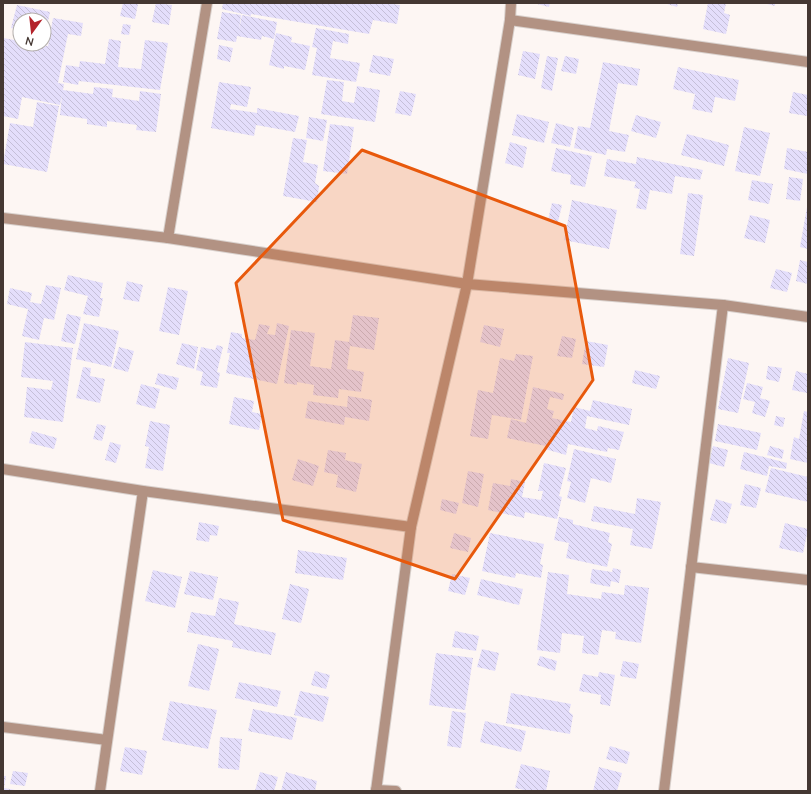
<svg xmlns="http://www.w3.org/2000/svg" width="811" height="794" font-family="'Nunito Sans',sans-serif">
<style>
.building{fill:url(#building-back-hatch)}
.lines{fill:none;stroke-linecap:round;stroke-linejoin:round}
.minor-casing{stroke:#d8d0cc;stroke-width:12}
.minor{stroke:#b29283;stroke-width:10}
.marked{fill:#e8590c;fill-opacity:0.2;stroke:#e8590c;stroke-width:3;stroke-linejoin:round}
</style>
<defs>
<pattern id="building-back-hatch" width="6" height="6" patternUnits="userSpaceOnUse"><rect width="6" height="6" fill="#e4defb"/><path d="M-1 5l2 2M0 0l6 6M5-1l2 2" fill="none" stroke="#c5bfd8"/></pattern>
</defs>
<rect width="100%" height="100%" fill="#fdf6f3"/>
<g class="building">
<path d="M123,3L138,4L135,19L120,16Z"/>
<path d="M156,3L172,5L169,25L152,22Z"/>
<path d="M223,3H386L400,5L397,24L373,20L369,34L251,14V16L222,9Z"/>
<path d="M533,3H550L549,7Z"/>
<path d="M664,3H678L677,7Z"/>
<path d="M708,3H726L724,13L730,15L726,34L703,29Z"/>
<path d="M763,3H775V6Z"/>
<path d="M17,5L50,12L47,26L44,25V20H20V30L11,28Z"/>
<path d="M222,12L241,15L239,30L242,15L277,22L274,39L262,36L261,40L237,36L236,42L217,39Z"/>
<path d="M53,18L83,23L81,36L68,34L58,83L64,84L63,90L93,94L94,87L113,89L112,97L139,101L140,91L161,94L156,132L136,130L137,125L107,121V127L87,124V119L60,115L62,95L60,105L22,97L18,119L3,116V38L20,41V44H37L48,46Z"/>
<path d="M123,24L131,25L129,35L121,34Z"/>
<path d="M316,28L349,34L348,44L333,41L330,58L360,63L356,82L312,75L317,48L312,47Z"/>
<path d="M276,33L292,37L291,42L310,46L305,70L284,66V69L269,65Z"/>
<path d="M109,39L121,41L118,67L141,69L145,40L168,43L160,90L79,81L78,85L63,82L66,65L79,67L80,61L105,64Z"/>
<path d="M219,45L233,48L230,62L217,59Z"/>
<path d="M523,51L540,54L535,79L518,75Z"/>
<path d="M373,55L394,59L390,76L369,72Z"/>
<path d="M547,56L558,58L552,91L541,88Z"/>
<path d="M565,56L579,59L576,74L561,71Z"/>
<path d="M603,62L640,69L637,86L618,83L609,131L629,135L625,152L607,149L606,155L574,148L578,126L590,128Z"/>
<path d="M678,67L739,80L735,101L715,97L712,113L692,109L695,94L673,89Z"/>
<path d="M327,80L344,82L342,101L354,103L357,86L380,90L375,122L321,114Z"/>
<path d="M219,82L251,87L247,107L231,104L230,109L257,113V108L299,116L295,132L256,125L254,136L211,128Z"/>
<path d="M400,91L416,94L411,116L395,113Z"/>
<path d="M793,92L808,95L807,116L789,113Z"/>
<path d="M37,102L59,106L47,172L3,164L10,123L33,127Z"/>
<path d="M517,114L549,122L544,143L512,135Z"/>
<path d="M636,115L661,122L656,138L631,131Z"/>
<path d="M309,117L327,120L323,141L306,138Z"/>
<path d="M556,123L574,128L570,147L551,143Z"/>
<path d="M330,124L354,127L347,174L323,171Z"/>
<path d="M744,127L770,133L760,176L735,171Z"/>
<path d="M687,134L729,145L724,166L681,155Z"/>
<path d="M293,138L307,140L303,162L318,165L315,183L319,186L317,202L283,196Z"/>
<path d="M510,142L527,147L523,168L505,163Z"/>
<path d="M556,148L592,156L585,187L570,184L571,175L551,171Z"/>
<path d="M787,148L808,152V174L784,169Z"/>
<path d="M637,157L703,170L700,180L675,176L672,194L650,190L646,210L636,208L640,189L634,188L636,182L604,176L607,159L636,164Z"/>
<path d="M789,177L803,179L800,201L786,199Z"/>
<path d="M752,180L773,184L769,204L748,200Z"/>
<path d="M688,193L703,195L694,256L680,254Z"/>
<path d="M572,200L617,210L609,249L564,240Z"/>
<path d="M552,203L562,205L558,222L548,220Z"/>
<path d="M807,207H808V249L800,247Z"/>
<path d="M750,215L770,220L765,243L744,238Z"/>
<path d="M800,260L808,262V284L796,281Z"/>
<path d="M776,269L792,273L787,292L770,288Z"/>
<path d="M68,275L103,283L100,298H103L99,317L83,314L88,296L64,290Z"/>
<path d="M127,281L143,285L139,302L123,299Z"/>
<path d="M46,285L61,288L54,320L44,318L39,340L22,336L28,309L7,304L10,288L32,293L30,302L41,304Z"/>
<path d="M168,287L188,291L179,335L159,331Z"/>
<path d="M67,314L81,317L75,344L61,341Z"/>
<path d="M353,315L379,318L374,350L350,346L347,369L364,372L361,392L339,389L338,398L313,395L314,385L297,382V385L284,383L291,330L315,333L310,366L331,369L335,340L349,342Z"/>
<path d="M84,323L119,331L111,367L76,359Z"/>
<path d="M277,323L289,326L277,384L226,373L230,353H227L231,332L242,334V338L255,340L259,324L270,326L267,334L275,335Z"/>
<path d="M484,325L504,329L500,347L480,342Z"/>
<path d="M562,336L576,339L572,358L557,356Z"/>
<path d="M586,341L608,345L604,367L582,364Z"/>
<path d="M25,342L73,348L63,422L24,417L27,387L51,390L53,381L21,377Z"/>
<path d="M182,343L198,347L194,369L176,364Z"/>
<path d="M217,345L223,347L217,372L220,373L217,388L200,385L203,372L196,370L201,347L215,350Z"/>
<path d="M119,347L134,351L128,372L113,368Z"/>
<path d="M516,354L533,356L521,420L492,415L488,439L470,436L478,390L493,393L500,358L514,361Z"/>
<path d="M728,358L749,363L738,413L718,409Z"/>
<path d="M768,366L782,368L779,382L766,379Z"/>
<path d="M83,367L91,368L90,376L105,379L100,403L76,398Z"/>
<path d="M635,370L660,376L656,389L632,383Z"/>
<path d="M796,371L808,374L807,393L792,390Z"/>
<path d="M158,373L179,378L176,390L155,384Z"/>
<path d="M747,383L763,387L760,398L770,401L765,417L752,413L755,402L743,399Z"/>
<path d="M141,384L160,389L155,409L136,404Z"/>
<path d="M533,387L564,394L563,400L550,397L547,409L554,411L552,418L571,422L574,407L590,411L593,400L632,409L629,425L587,416L585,428L597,431L598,426L624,432L619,450L608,448L607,452L568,444L566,455L545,449L546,446L507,438L511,419L526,423Z"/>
<path d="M348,396L372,400L369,421L345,417L344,425L305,418L308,401L347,407Z"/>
<path d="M234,397L254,401L252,412L262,414L259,430L229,424Z"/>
<path d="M804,411L808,412V463L790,459L794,437L799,439Z"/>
<path d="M776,416L785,418L783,427L774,425Z"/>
<path d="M150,421L170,425L163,471L145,468L149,447L145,446Z"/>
<path d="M97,424L106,426L102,441L93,439Z"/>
<path d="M718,424L761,433L757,450L715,441Z"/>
<path d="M32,431L57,438L54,449L29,443Z"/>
<path d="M110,442L121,445L116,463L105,460Z"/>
<path d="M713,446L728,450L724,467L709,463Z"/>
<path d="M770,446L784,450L782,459L767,455Z"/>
<path d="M574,449L616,459L611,483L591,478L585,503L567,498L571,482L567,481Z"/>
<path d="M328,450L346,453L345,460L362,464L356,492L336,487L338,475L324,472Z"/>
<path d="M744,452L787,463L786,469L769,466L767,476L740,469Z"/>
<path d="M298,459L319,466L313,486L292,480Z"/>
<path d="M544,463L566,468L559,496L562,497L557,519L525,512L524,518L488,510L493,483L510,486L511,479L525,482L522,497L541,500L543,491H538Z"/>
<path d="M771,468L808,477V502L765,492Z"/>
<path d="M468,471L484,474L478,507L462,503Z"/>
<path d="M745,484L761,488L756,508L740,505Z"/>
<path d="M637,498L661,502L652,549L630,545L633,529L591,521L594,506L635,514Z"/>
<path d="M442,499L459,503L456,514L440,510Z"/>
<path d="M716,499L732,504L726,524L710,520Z"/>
<path d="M559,517L573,520V524L610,533L608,542L612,544L607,567L566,558L569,543L554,540Z"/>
<path d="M199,522L219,526L217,536L210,535L209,542L196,540Z"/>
<path d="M785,523L808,529L803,553L779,548Z"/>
<path d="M454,533L471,538L468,552L450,548Z"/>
<path d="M490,533L544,544L540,564L543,565L541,578L516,573L515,578L482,571Z"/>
<path d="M298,550L347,558L343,580L295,573Z"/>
<path d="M613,568L621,570L619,583L611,581L610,587L590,583L592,569L612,572Z"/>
<path d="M153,570L182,577L175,608L145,601Z"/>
<path d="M190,571L218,577L213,600L184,594Z"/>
<path d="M548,572L569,575L567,594L601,599L602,592L624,595L625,585L649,588L641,643L615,639L616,632L602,630L598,655L582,653L584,636L562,633L560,653L537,650Z"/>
<path d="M452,574L470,578L465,595L448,591Z"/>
<path d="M481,579L523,589L519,605L477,595Z"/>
<path d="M290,584L309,589L301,623L282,619Z"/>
<path d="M219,598L239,602L234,624L276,633L271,655L232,647L233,641L187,632L191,612L215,616Z"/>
<path d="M455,631L479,636L476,651L452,647Z"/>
<path d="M198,644L219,649L209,691L188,686Z"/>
<path d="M482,649L499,653L495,671L477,667Z"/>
<path d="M436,653L473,658L465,710L429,705Z"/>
<path d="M540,656L557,661L555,671L537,665Z"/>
<path d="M623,661L639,664L636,679L620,676Z"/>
<path d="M315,671L330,675L326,689L311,685Z"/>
<path d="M599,672L615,675L610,706L600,704L601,695L579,691L583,674L598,677Z"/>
<path d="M239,682L281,691L277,707L235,698Z"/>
<path d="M300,691L329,697L323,722L294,715Z"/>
<path d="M511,693L571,704L569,712L573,715L570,734L506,723Z"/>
<path d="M170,701L217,710L208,749L162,740Z"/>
<path d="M253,709L297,718L292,740L248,731Z"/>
<path d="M452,711L466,713L461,748L447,746Z"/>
<path d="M485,721L526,731L521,752L480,742Z"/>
<path d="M220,737L242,739L239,770L218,768Z"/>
<path d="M610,746L630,752L627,764L606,759Z"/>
<path d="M125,747L147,751L142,775L120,771Z"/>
<path d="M521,764L550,771L546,791H528L515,788Z"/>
<path d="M599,767L622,773L617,791H593Z"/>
<path d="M13,771L28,773L25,786L10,784Z"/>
<path d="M260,772L278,777L274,791H255Z"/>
<path d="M286,772L317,781L315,791H281Z"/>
<path d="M3,776H6L4,788L15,790V791H3Z"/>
</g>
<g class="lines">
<defs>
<g id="minor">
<path d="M510,20L808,62"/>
<path d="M3,218L168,238L467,284L723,305L808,317"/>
<path d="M168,238L207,3"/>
<path d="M3,469L143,491L411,527"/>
<path d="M691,567L808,580"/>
<path d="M3,727L107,740"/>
<path d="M376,790L396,791"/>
<path d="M100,791L143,491"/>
<path d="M376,791L411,527L467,284L510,20L511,3"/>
<path d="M664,791L723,305"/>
</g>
</defs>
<use href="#minor" class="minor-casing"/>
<use href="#minor" class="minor"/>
</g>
<path class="marked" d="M362,150L565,226L593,380L455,579L283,520L236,283Z"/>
<rect width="811" height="794" fill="none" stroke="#443732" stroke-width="8"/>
<g transform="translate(32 32) rotate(195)"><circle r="19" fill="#ffffff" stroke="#b4afad"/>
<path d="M0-3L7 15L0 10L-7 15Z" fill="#b4232b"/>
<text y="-6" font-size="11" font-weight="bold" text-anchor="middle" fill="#443732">N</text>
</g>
</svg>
